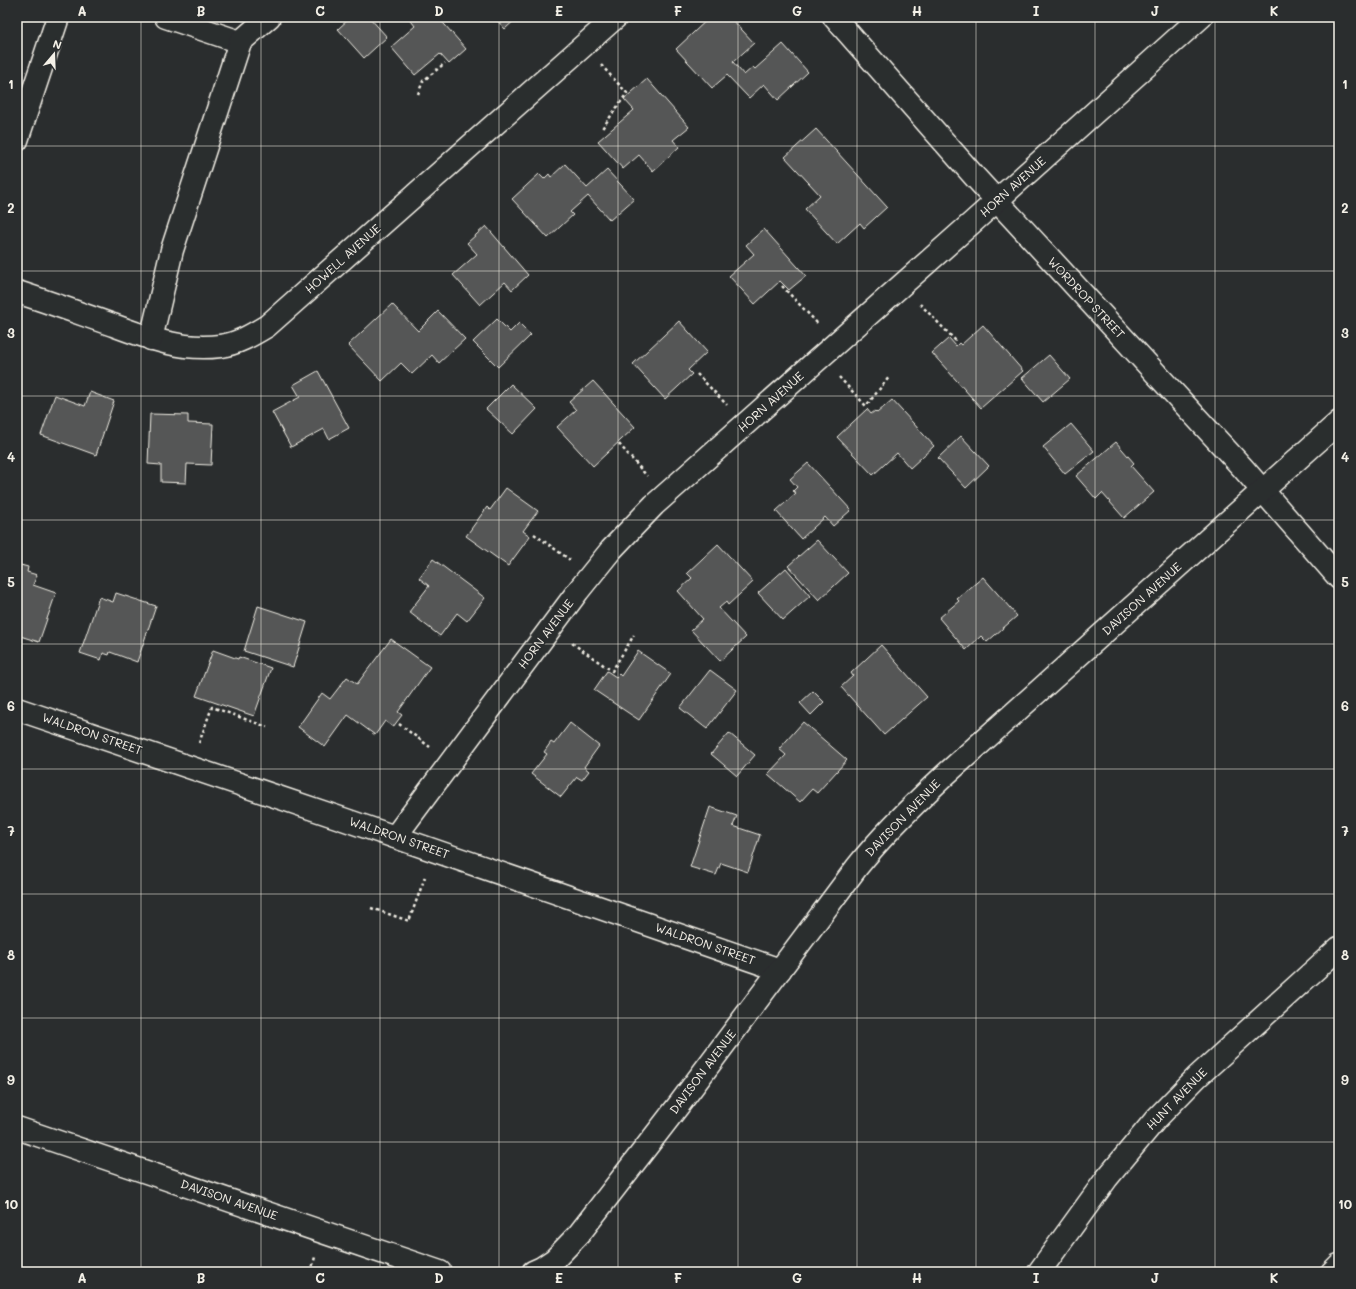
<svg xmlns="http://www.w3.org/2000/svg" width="1356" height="1289" font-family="Mali,sans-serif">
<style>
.building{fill:#555756;stroke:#f4f1e8}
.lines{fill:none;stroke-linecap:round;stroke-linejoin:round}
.minor-casing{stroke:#f4f1e8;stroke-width:25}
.major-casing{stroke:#f4f1e8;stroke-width:25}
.path{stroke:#f4f1e8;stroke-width:2.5;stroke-dasharray:3 3;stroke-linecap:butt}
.minor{stroke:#2a2d2e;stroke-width:22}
.major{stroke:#2a2d2e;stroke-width:22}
.grid{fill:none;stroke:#f4f1e8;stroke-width:1;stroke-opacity:0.55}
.labels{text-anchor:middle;stroke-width:3;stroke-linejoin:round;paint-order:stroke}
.street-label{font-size:12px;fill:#f4f1e8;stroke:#2a2d2e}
.neatline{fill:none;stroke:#f4f1e8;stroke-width:1.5}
.grid-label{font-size:13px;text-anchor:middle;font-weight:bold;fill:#f4f1e8}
</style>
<rect width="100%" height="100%" fill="#2a2d2e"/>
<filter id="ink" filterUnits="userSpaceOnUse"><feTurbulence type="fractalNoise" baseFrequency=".025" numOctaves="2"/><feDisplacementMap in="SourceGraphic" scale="8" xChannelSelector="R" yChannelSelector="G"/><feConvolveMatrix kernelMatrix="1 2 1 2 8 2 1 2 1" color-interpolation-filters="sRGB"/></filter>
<g filter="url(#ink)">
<g class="building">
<path d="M351,17H369L387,37L364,58L338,29Z"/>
<path d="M408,17H438L466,49L449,64L440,54L415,75L391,47L415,26Z"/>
<path d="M494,17H518L505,29Z"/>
<path d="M710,17H730L754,43L733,62L744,75L753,67L755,69L783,44L808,72L778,100L764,84L749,98L727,75L712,88L676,49Z"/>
<path d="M647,79L689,127L673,140L679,147L653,171L639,155L623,169L598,141L634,110L624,99Z"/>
<path d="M816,129L887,207L864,228L860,223L837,244L805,209L820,195L785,157Z"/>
<path d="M565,164L587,188L607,170L634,199L610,220L588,196L570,212L573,215L548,238L512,199L539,174L544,179L549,174L551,177Z"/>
<path d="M486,226L528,275L512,290L505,282L480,305L453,275L477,254L467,243Z"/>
<path d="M764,229L806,276L789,290L780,281L755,304L729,276L754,254L746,245Z"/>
<path d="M392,304L418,331L438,311L465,339L439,363L432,355L412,374L401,363L382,381L348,345Z"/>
<path d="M497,319L510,332L519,323L531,335L498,367L473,342Z"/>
<path d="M679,321L707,352L688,370L692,374L665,399L633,364Z"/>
<path d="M983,325L1023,371L981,408L932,353L949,338L956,346L959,343L961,345Z"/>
<path d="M1049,355L1070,379L1043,402L1022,378Z"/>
<path d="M318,371L349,428L329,439L324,429L291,447L272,412L300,397L293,385Z"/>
<path d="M593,381L635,427L593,466L557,427L576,410L569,402Z"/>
<path d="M511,384L537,409L513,434L486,409Z"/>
<path d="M90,392L114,401L96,455L41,435L55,395L85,406Z"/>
<path d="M892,400L934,446L910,468L897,453L873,475L837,437L867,409L871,414L875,411L877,413Z"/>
<path d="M150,414L188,415V423L213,424L211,465L187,464L186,483L161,482V465L148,464Z"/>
<path d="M1071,424L1094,451L1065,474L1043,447Z"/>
<path d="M961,436L989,466L966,488L938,458Z"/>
<path d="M1116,442L1134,463L1131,466L1154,492L1124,518L1102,493L1096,499L1076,476Z"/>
<path d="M808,463L851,510L833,526L825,517L801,539L776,511L796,493L793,491L797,487L790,479Z"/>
<path d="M506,488L538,511L523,531L530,536L508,566L466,536L487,507L490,510Z"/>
<path d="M817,540L848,573L819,600L788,566Z"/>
<path d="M718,544L753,582L728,605L726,602L719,608L746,637L720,661L691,630L703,619L678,591L692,578L687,573Z"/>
<path d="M433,559L485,598L467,621L457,613L440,636L409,612L429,586L419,578Z"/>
<path d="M17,564L28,567L27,572L37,575L33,585L56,593L39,642L17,635Z"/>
<path d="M786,568L810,596L783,620L758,593Z"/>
<path d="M983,577L1017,616L987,642L981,636L966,650L939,618L959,601L957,599Z"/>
<path d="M116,593L156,606L137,662L110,652L109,655L103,653L101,660L80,653L99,597L113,602Z"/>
<path d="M258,606L307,622L293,667L244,651Z"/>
<path d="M391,639L430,667L398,712L402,715L393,727L385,721L375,735L348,715L325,747L298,727L322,693L330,699L347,677L357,684Z"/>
<path d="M881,645L927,697L884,735L841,687L853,676L851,673Z"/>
<path d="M213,650L238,659L239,657L271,668L254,716L196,696Z"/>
<path d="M638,651L671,674L639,720L594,690L607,671L616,677L619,674L621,676Z"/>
<path d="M710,670L737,690L707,729L680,708Z"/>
<path d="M813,691L824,702L811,715L800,703Z"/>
<path d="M803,722L847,760L817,793L812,789L800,802L768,774L786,755L779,749Z"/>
<path d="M570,723L599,746L584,767L589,771L582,780L577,777L561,797L531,774L547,754L544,752L551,742L554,744Z"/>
<path d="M729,733L755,755L737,776L711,754Z"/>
<path d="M710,807L737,816L733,826L760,835L748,872L721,863L716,875L690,867Z"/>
</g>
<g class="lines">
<defs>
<g id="minor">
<path d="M166,17L240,42"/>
<path d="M834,17L975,177L1242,467L1339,578"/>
<path d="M17,292C49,302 81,314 113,325C148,338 182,351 220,346C237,344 252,335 267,326L616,17"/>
<path d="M151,339L172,250L240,42L269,17"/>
<path d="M17,709L340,818L780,970"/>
<path d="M395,837L578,591L611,550L654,505L974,221L1201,17"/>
<path d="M17,1128L440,1272"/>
<path d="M533,1272L542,1268L554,1260L579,1234L678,1106L857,867C884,833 914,804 945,775L1339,422"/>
<path d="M1039,1272L1107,1178L1156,1119L1197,1077L1339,948"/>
<path d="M1332,1272L1339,1265"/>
</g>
<path id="major" d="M17,140L58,17"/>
</defs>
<use href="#minor" class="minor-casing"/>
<use href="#major" class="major-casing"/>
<g class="path">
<path d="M601,65L627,93L601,130"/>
<path d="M418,94L423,81L445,63"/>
<path d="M782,286L819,325"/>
<path d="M920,304L956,341"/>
<path d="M697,374L727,405"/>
<path d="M839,377L866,406L890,376"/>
<path d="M619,444L647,476"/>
<path d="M534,534L570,560"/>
<path d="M572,643L612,671L634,635"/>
<path d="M399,724L430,747"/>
<path d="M199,743L212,707L267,727"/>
<path d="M371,908L409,921L425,877"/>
<path d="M311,1272L315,1257"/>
</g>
<use href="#minor" class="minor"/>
<use href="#major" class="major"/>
</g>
</g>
<path class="grid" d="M141,17V1272M261,17V1272M380,17V1272M499,17V1272M618,17V1272M738,17V1272M857,17V1272M976,17V1272M1095,17V1272M1215,17V1272M17,146H1339M17,271H1339M17,396H1339M17,520H1339M17,644H1339M17,769H1339M17,894H1339M17,1018H1339M17,1142H1339"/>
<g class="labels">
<g class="street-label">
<text transform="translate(1013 187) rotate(-42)" y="4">HORN AVENUE</text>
<text transform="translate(343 259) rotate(-42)" y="4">HOWELL AVENUE</text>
<text transform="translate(1086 298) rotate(47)" y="4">WORDROP STREET</text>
<text transform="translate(771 402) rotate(-42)" y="4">HORN AVENUE</text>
<text transform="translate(1142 599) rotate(-42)" y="4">DAVISON AVENUE</text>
<text transform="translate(546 634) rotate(-53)" y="4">HORN AVENUE</text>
<text transform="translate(92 734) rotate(19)" y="4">WALDRON STREET</text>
<text transform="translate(903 818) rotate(-46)" y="4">DAVISON AVENUE</text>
<text transform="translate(399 838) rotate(19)" y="4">WALDRON STREET</text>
<text transform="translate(705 944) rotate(19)" y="4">WALDRON STREET</text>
<text transform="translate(703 1072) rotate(-53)" y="4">DAVISON AVENUE</text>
<text transform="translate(1177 1099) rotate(-46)" y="4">HUNT AVENUE</text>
<text transform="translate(229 1200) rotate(19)" y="4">DAVISON AVENUE</text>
</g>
</g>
<rect width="1356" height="1289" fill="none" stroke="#2a2d2e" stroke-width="44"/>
<g transform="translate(54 54) rotate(19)" stroke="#2a2d2e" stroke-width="3" paint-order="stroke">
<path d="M0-3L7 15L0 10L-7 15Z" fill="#f4f1e8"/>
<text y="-6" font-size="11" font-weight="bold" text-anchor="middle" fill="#f4f1e8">N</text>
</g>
<rect x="22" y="22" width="1312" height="1245" class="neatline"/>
<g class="grid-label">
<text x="82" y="16">A</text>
<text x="201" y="16">B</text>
<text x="320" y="16">C</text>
<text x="439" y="16">D</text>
<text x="559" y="16">E</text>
<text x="678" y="16">F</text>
<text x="797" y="16">G</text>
<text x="917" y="16">H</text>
<text x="1036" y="16">I</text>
<text x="1155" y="16">J</text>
<text x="1274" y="16">K</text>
<text x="11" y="89">1</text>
<text x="1345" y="89">1</text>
<text x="11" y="213">2</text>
<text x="1345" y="213">2</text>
<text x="11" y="338">3</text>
<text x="1345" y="338">3</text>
<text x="11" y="462">4</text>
<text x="1345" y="462">4</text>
<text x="11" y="587">5</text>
<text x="1345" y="587">5</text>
<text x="11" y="711">6</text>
<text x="1345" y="711">6</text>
<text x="11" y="836">7</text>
<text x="1345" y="836">7</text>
<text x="11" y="960">8</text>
<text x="1345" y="960">8</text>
<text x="11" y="1085">9</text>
<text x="1345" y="1085">9</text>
<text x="11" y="1209">10</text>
<text x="1345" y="1209">10</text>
<text x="82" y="1283">A</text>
<text x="201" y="1283">B</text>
<text x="320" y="1283">C</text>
<text x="439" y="1283">D</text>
<text x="559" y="1283">E</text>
<text x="678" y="1283">F</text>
<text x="797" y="1283">G</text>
<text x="917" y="1283">H</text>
<text x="1036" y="1283">I</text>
<text x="1155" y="1283">J</text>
<text x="1274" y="1283">K</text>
</g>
</svg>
